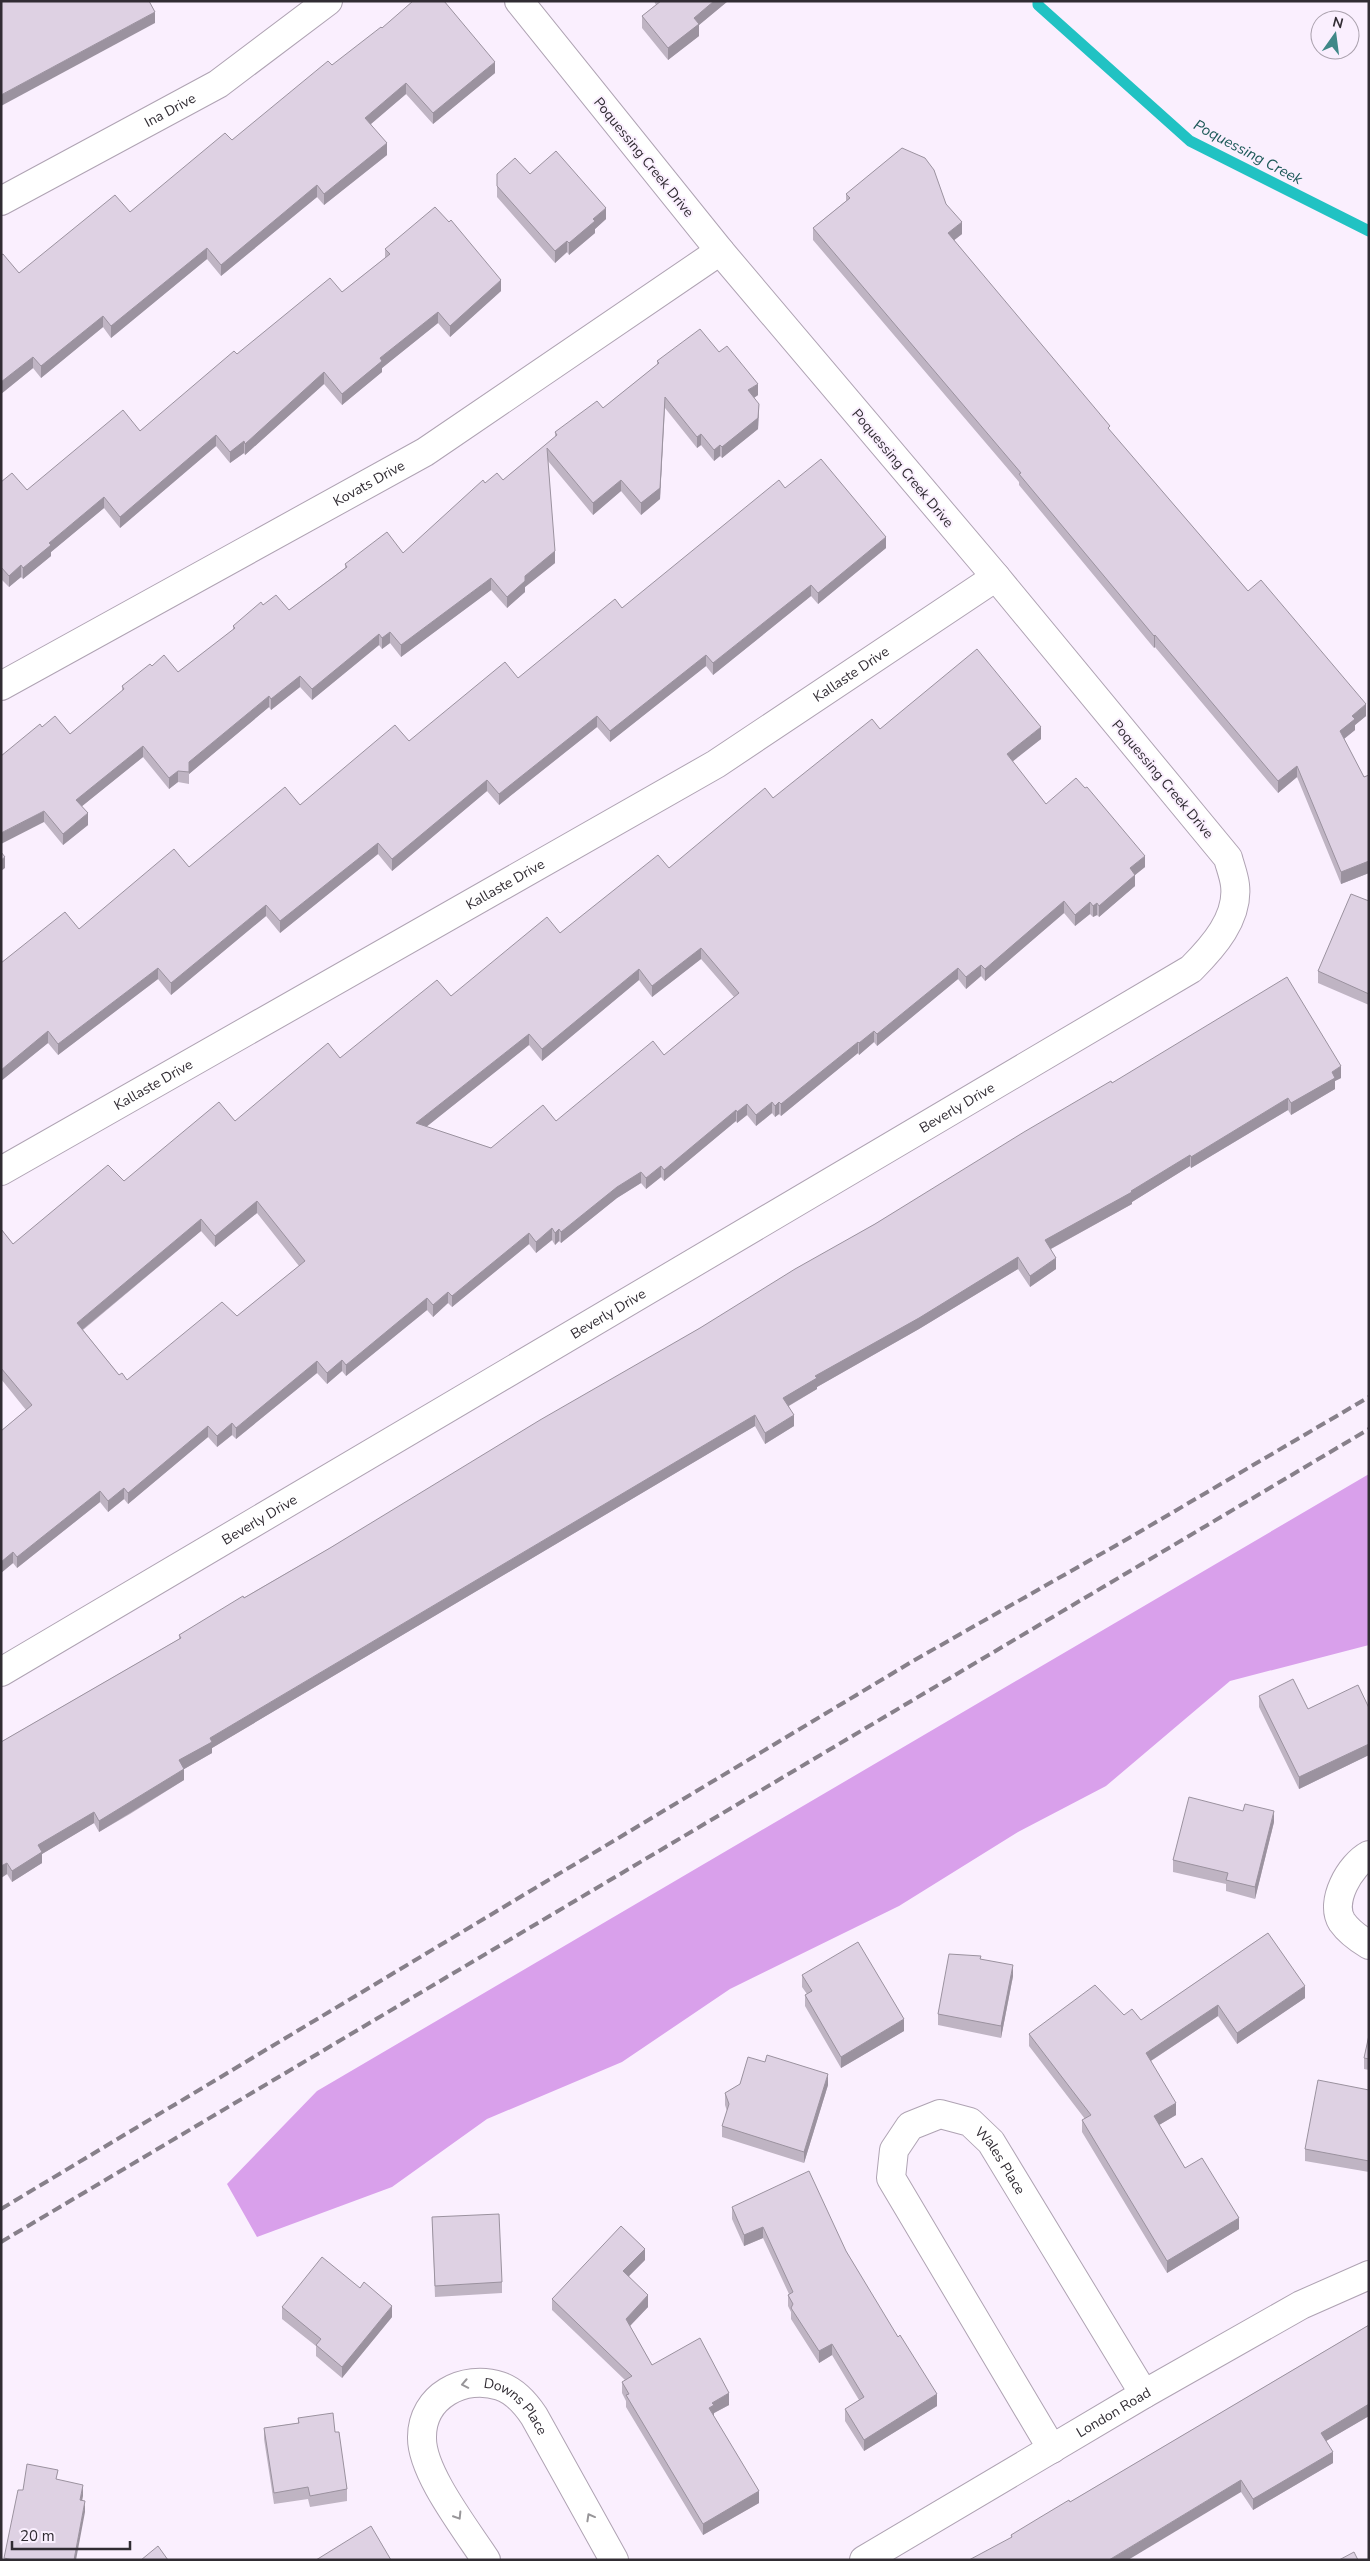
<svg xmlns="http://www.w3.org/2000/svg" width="1370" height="2561" font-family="'Nunito Sans',sans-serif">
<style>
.forest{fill:#d9a0eb}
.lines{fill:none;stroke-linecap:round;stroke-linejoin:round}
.stream{stroke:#21c2c3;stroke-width:11}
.street-casing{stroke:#afa3b3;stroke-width:30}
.street{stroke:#fff;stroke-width:28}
.rail{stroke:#87808a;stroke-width:4;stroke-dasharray:10 5;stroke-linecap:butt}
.wall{fill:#bfb4c3;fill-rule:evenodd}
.shaded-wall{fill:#9b929f}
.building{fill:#ded1e3;stroke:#9b929f;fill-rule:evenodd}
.oneway{stroke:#989699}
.labels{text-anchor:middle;stroke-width:4;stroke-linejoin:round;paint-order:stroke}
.street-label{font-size:14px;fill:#312c33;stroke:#faeffe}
.water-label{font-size:15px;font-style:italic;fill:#1d5959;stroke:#faeffe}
</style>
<rect width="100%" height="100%" fill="#faeffe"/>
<path class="forest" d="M1369,1474V1645L1230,1681L1106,1786L1018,1832L899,1906L730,1989L622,2062L487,2119L392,2187L257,2237L227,2184L317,2091Z"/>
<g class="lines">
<path class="stream" d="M1038,1V5L1190,141L1369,231"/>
<defs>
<g id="street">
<path id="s1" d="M1,201L218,84L328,1"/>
<path id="s2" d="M1,686L425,452L720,251"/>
<path id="s3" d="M1,1171L716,764L996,577"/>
<path id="s4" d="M1,1672L1191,969C1213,947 1239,918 1235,885C1234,876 1230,866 1228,858L996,577L720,251L519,1"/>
<path d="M1369,1855C1350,1865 1329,1902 1342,1922C1349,1932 1359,1939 1369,1945"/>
<path id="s5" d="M1052,2449L891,2178L894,2150L910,2126L940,2114L970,2122L991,2142L1144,2394"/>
<path id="s6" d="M486,2560C466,2529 421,2472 422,2437C422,2396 464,2374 500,2386C515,2391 526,2404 534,2416L614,2560"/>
<path id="s7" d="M864,2560L1144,2394L1301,2305L1369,2275"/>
</g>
</defs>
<use href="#street" class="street-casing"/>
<use href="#street" class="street"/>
<g class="rail">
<path d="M1,2209L913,1661L1129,1538L1369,1397"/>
<path d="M1,2242L1369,1429"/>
</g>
</g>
<g class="wall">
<path d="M654,1H728L699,25V36L668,60L642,28V16L656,5Z"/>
<path d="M382,28L495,73L433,124L406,94L371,124L387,155L324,205L317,197L221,276L207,259L111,338L103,327L41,378L33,368L1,394V255L19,273L130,212L232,140Z"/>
<path d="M497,174H530L606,219L595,229V233L569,255L567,252L555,263L497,197Z"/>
<path d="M846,194L946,204L962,234L954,240L1110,431L1248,591L1366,716L1355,725V730L1344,739L1364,777L1369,775V873L1341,884L1297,777L1278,793L1155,647L1154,648L1019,485V482L813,240V228L846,201Z"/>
<path d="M385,249L501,291L450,337L438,323L382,368V372L342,405L324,384L245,455L244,453L230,463L216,446L120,528L104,508L51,552V556L23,579L21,577L9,587L1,579V482L27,490L140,431L237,354L342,292L385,258Z"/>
<path d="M719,352L758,395L754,398L759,415L758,429L722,458L720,456L714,461L701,445L697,448L665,408L660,499L641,515L621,491L593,515L548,461L555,563L525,587V592L507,608L491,590L401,657L390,643L382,649L379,645L312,700L300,687L271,710L269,707L189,774V784L178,782L169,789L143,757L82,806L88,825L63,845L44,822L42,727L70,734L122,691V686L152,666L178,672L233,630V626L263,605L289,610L345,568V564L403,553L485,483L503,480L555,437V432L603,408L657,365V361Z"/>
<path d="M785,488L886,548L818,604L811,596L713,675L706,666L610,742L597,727L499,805L487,791L392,871L378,854L280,933L266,916L171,995L158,979L58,1055L48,1043L1,1081L79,929L300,805L518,678L622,608Z"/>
<path d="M880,729L1041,739L1012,761L1046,804L1145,867L1135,875V886L1099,917L1097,915L1093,917L1090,914L1075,926L1064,913L985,981L981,976L966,989L958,979L877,1046L874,1042L859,1055L858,1053L781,1116L779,1114L775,1117L772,1113L756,1126L747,1115L737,1123L736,1121L664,1181L661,1177L646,1189L641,1183L617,1198L561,1243L559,1241L555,1245L552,1240L536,1253L529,1244L452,1307L448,1303L433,1317L427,1310L346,1376L342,1371L327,1384L317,1373L236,1439L232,1435L217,1447L208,1437L128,1504L124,1499L108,1512L100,1502L17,1568L13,1563L1,1573V1431L26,1410L1,1379V1229L13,1244L124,1181L235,1121L340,1058L451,996L560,933L669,868L773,798ZM701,959L734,997L664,1055L556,1121L491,1148L426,1127L529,1045L542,1061L639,980L652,997ZM257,1213L299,1266L237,1316L127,1380L119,1375L83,1330L201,1231L215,1247Z"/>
<path d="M1369,901V1005L1318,983V971Z"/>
<path d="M1341,1078L1335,1081V1089L1291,1115L1288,1110L1191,1168L1190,1166L1132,1202V1204L1051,1249L1056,1269L1030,1287L1018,1269L919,1329L817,1387V1389L789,1406L794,1426L765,1444L755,1426L212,1748V1753L184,1769V1780L130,1814L99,1832L94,1823L42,1854V1863L12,1882L7,1874L1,1878V1742L179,1639V1635L330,1548L1112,1083Z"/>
<path d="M1259,1696L1308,1709L1369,1708V1755L1299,1789L1259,1707Z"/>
<path d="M1274,1822L1255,1899L1226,1891V1884L1173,1872V1860Z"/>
<path d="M1268,1933L1305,1998L1237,2044L1218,2016L1151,2061L1176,2115L1159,2125L1185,2168L1239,2229L1167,2273L1082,2132V2120L1085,2119L1029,2046V2034L1141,2020Z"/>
<path d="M981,1959L1013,1976L1001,2038L938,2025V2014Z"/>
<path d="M802,1975L904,2031L841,2068L805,2006V1995L807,1994L802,1987Z"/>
<path d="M1369,2035V2070L1364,2069V2058Z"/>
<path d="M765,2062L828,2085L804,2163L722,2137V2126L727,2111L725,2105V2093L740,2084Z"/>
<path d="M1369,2090V2172L1305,2161V2149Z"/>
<path d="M732,2207L846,2251L937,2406L864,2451L845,2421V2409L859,2400L832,2355L819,2363L791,2319V2312L788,2306V2295L789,2294L763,2238L744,2246L732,2219Z"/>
<path d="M432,2217L502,2282V2293L435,2297Z"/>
<path d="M645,2260L629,2276L648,2307L630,2326L652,2365L729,2405L714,2413V2417L759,2503L703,2535L626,2407V2401L622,2393V2382L625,2380L552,2310V2299Z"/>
<path d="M360,2288L392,2317L342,2378L316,2356V2346L282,2319V2307Z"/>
<path d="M1369,2325V2416L1326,2441L1333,2463L1253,2510L1241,2492L1011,2538V2535L1070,2502Z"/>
<path d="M298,2418L335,2432L347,2489V2501L310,2507L308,2499L274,2504L264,2439V2428L298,2423Z"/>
</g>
<g class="shaded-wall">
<path d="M714,1H728L699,25V36L668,60V48L694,18Z"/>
<path d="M155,12V23L1,106V95Z"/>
<path d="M495,62V73L433,124V113Z"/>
<path d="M406,83V94L365,129V118Z"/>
<path d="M387,143V155L324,205V194Z"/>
<path d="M317,185V197L221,276V265Z"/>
<path d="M606,208V219L595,229V233L569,255V243L593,219Z"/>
<path d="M962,222V234L948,245V233Z"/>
<path d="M567,241V252L555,263V251Z"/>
<path d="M207,248V259L111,338V326Z"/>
<path d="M501,280V291L450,337V326Z"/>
<path d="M438,312V323L382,368V372L342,405V394L380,358Z"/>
<path d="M103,316V327L41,378V366Z"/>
<path d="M33,357V368L1,394V382Z"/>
<path d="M324,372V384L245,455V444Z"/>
<path d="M758,384V395L748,402V390Z"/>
<path d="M665,397L660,499L641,515V503Z"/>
<path d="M759,404L758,429L722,458V447Z"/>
<path d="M701,434V445L697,448V437Z"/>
<path d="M216,435V446L120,528V517Z"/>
<path d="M244,441V453L230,463V452Z"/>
<path d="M720,445V456L714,461V450Z"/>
<path d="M621,480V491L593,515V503Z"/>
<path d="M104,497V508L51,552V556L23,579V568L49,543Z"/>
<path d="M886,537V548L818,604V593Z"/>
<path d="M555,551V563L525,587V592L507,608V597L525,576Z"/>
<path d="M21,565V577L9,587V576Z"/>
<path d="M491,578V590L401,657V645Z"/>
<path d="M811,585V596L713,675V663Z"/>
<path d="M390,632V643L382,649V638Z"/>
<path d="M379,634V645L312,700V689Z"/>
<path d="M1155,635V647L1154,648V636Z"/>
<path d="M706,655V666L610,742V731Z"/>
<path d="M300,676V687L271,710V699Z"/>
<path d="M269,696V707L189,774V784V762Z"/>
<path d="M1366,704V716L1355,725V730L1340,742V731L1352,716Z"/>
<path d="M597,716V727L499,805V794Z"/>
<path d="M1041,727V739L1007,766V754Z"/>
<path d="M143,746V757L76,811V800Z"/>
<path d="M1297,766V777L1278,793V781Z"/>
<path d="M178,771V782L169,789V778Z"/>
<path d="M487,780V791L392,871V859Z"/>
<path d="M44,811V822L1,844V833Z"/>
<path d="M88,813V825L63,845V834Z"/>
<path d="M378,843V854L280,933V921Z"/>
<path d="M1145,856V867L1135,875V886L1099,917V906L1130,868Z"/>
<path d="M5,857V868L1,871V860Z"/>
<path d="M1369,861V873L1341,884V872Z"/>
<path d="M1064,901V913L985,981V969Z"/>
<path d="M1090,902V914L1075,926V915Z"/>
<path d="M1097,903V915L1093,917V906Z"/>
<path d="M266,905V916L171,995V983Z"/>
<path d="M701,948V959L652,997V986Z"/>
<path d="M981,965V976L966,989V977Z"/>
<path d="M158,968V979L58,1055V1044Z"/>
<path d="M958,968V979L877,1046V1034Z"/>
<path d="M639,969V980L542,1061V1049Z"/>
<path d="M48,1031V1043L1,1081V1070Z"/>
<path d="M874,1031V1042L859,1055V1043Z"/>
<path d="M529,1034V1045L416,1135V1123Z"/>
<path d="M858,1042V1053L781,1116V1104Z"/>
<path d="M1341,1066V1078L1335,1081V1089L1291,1115V1103L1332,1072Z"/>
<path d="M1288,1098V1110L1191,1168V1157Z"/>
<path d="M772,1102V1113L756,1126V1115Z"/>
<path d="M779,1102V1114L775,1117V1106Z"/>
<path d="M747,1104V1115L737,1123V1112Z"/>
<path d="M736,1110V1121L664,1181V1170Z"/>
<path d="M1190,1155V1166L1132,1202V1204L1045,1252V1240L1131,1191Z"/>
<path d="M661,1166V1177L646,1189V1178Z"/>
<path d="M641,1172V1183L617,1198L561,1243V1232L617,1187Z"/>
<path d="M257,1201V1213L215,1247V1236Z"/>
<path d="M201,1219V1231L77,1334V1323Z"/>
<path d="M552,1228V1240L536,1253V1242Z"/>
<path d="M559,1229V1241L555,1245V1233Z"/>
<path d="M529,1233V1244L452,1307V1296Z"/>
<path d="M1018,1257V1269L919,1329L817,1387V1389L783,1409V1398L815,1376Z"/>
<path d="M1056,1258V1269L1030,1287V1276Z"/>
<path d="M448,1292V1303L433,1317V1305Z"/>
<path d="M427,1298V1310L346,1376V1365Z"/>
<path d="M342,1360V1371L327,1384V1373Z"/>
<path d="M317,1361V1373L236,1439V1428Z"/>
<path d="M755,1415V1426L212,1748V1753L179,1772V1760L210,1738Z"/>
<path d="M794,1415V1426L765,1444V1433Z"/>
<path d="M232,1423V1435L217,1447V1436Z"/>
<path d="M208,1426V1437L128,1504V1493Z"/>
<path d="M124,1488V1499L108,1512V1501Z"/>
<path d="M100,1491V1502L17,1568V1557Z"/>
<path d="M13,1552V1563L1,1573V1562Z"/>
<path d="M1369,1744V1755L1299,1789V1777Z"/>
<path d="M184,1769V1780L99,1832V1821Z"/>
<path d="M1274,1811V1822L1255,1899V1887Z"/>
<path d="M94,1812V1823L42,1854V1863L12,1882V1871L38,1845Z"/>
<path d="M7,1863V1874L1,1878V1866Z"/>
<path d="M1013,1965V1976L1001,2038V2026Z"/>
<path d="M1305,1986V1998L1237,2044V2033Z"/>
<path d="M1218,2005V2016L1146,2064V2053Z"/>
<path d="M904,2019V2031L841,2068V2057Z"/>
<path d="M828,2074V2085L804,2163V2152Z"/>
<path d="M1176,2103V2115L1154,2128V2116Z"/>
<path d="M1239,2218V2229L1167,2273V2261Z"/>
<path d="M763,2227V2238L744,2246V2235Z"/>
<path d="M645,2249V2260L623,2282V2271Z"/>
<path d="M648,2295V2307L626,2330V2319Z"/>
<path d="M392,2306V2317L342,2378V2367Z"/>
<path d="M832,2344V2355L819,2363V2351Z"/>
<path d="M729,2393V2405L714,2413V2416L709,2408L712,2403Z"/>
<path d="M937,2394V2406L864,2451V2440Z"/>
<path d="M1369,2404V2416L1321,2444V2433Z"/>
<path d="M1333,2452V2463L1253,2510V2499Z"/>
<path d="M1241,2480V2492L1128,2560H1109Z"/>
<path d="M83,2485V2496L80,2512V2500Z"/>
<path d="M759,2491V2503L703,2535V2524Z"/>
<path d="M85,2501V2512L76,2560H74Z"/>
</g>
<g class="building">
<path d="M1,1H149L155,12L1,95Z"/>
<path d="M413,1H444L495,62L433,113L406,83L365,118L387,143L324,194L317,185L221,265L207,248L111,326L103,316L41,366L33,357L1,382V255L3,254L19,273L115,195L130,212L225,133L232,140L328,61L332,65L381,27L382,28Z"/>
<path d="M661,1H714L694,18L699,24L668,48L642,16Z"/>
<path d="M902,148L925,158L934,170L946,204L962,222L948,233L1110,426L1108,428L1248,591L1261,580L1366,704L1352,716L1355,719L1340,731L1364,777L1369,775V861L1341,872L1297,766L1278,781L1155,635L1154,636L1019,474L1021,473L813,228L850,198L846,194Z"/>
<path d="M556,151L606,208L593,219L595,221L569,243L567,241L555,251L497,186V174L515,158L530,174Z"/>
<path d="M435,207L449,222L451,220L501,280L450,326L438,312L380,358L382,361L342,394L324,372L245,444L244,441L230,452L216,435L120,517L104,497L49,543L51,545L23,568L21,565L9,576L1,567V482L12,473L27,490L123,410L140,431L234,351L237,354L330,278L342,292L390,254L385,249Z"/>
<path d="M700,329L719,352L727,346L758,384L748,390L759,404L758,418L722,447L720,445L714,450L701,434L697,437L665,397L660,488L641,503L621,480L593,503L547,448L555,551L525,576V581L507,597L491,578L401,645L390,632L382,638L379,634L312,689L300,676L271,699L269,696L189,762V772L178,771L169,778L143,746L76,800L88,813L63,834L44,811L1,833V756L40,724L42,727L55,716L70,734L124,689L122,686L150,664L152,666L164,655L178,672L235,628L233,626L261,602L263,605L276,595L289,610L347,567L345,564L387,532L403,553L483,480L485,483L497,473L503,480L557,435L555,432L597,401L603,408L659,363L657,361Z"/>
<path d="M821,459L886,537L818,593L811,585L713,663L706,655L610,731L597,716L499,794L487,780L392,859L378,843L280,921L266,905L171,983L158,968L58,1044L48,1031L1,1070V963L65,912L79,929L174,849L189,867L285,787L300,805L395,725L409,741L505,662L518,678L615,599L622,608L779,480L785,488Z"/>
<path d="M977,649L1041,727L1007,754L1046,804L1076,778L1085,788L1087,787L1145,856L1130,868L1135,875L1099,906L1097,903L1093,906L1090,902L1075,915L1064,901L985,969L981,965L966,977L958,968L877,1034L874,1031L859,1043L858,1042L781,1104L779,1102L775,1106L772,1102L756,1115L747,1104L737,1112L736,1110L664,1170L661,1166L646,1178L641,1172L617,1187L561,1232L559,1229L555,1233L552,1228L536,1242L529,1233L452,1296L448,1292L433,1305L427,1298L346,1365L342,1360L327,1373L317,1361L236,1428L232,1423L217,1436L208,1426L128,1493L124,1488L108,1501L100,1491L17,1557L13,1552L1,1562V1431L32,1405L1,1368V1229L13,1244L108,1165L124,1181L219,1102L235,1121L328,1043L340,1058L437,980L451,996L547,917L560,933L658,855L669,868L765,788L773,798L872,719L880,729ZM701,948L739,993L664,1055L653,1041L556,1121L543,1105L491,1148L416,1123L529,1034L542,1049L639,969L652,986ZM257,1201L305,1261L237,1316L222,1302L127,1380L122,1373L119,1375L77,1323L201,1219L215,1236Z"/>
<path d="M1,852L5,857L1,860Z"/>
<path d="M1351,894L1369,901V994L1318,971Z"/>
<path d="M1287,977L1341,1066L1332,1072L1335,1078L1291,1103L1288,1098L1191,1157L1190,1155L1131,1191L1132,1192L1045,1240L1056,1258L1030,1276L1018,1257L919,1318L815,1376L817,1378L783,1398L794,1415L765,1433L755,1415L210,1738L212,1742L179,1760L184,1769L130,1802L99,1821L94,1812L38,1845L42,1852L12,1871L7,1863L1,1866V1742L181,1638L179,1635L243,1596L244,1598L330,1548L540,1420L700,1328L795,1269L875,1224L1024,1132L1111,1081L1112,1083Z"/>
<path d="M1293,1679L1308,1709L1358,1685L1369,1708V1744L1299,1777L1259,1696Z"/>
<path d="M1189,1797L1243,1811L1245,1804L1274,1811L1255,1887L1226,1880L1228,1873L1173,1860Z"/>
<path d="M1268,1933L1305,1986L1237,2033L1218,2005L1146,2053L1176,2103L1154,2116L1185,2168L1202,2158L1239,2218L1167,2261L1082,2120L1091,2115L1029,2034L1095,1985L1124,2015L1132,2009L1141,2020Z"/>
<path d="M858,1942L904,2019L841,2057L805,1995L812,1991L802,1975Z"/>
<path d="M949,1954L981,1956L980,1959L1013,1965L1001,2026L938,2014Z"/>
<path d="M1369,2035V2059L1364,2058Z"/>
<path d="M767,2055L828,2074L804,2152L722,2126L729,2104L725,2093L740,2084L748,2057L765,2062Z"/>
<path d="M1318,2080L1369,2090V2161L1305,2149Z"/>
<path d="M809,2171L846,2251L898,2337L900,2335L937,2394L864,2440L845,2409L864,2397L832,2344L819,2351L791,2308L793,2304L788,2295L793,2292L763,2227L744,2235L732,2207Z"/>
<path d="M499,2214L502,2282L435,2286L432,2217Z"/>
<path d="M621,2226L645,2249L623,2271L648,2295L626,2319L652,2365L700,2338L729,2393L712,2403L714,2405L709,2408L759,2491L703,2524L626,2395L629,2394L622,2382L632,2376L552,2299Z"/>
<path d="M322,2257L360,2288L364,2282L392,2306L342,2367L316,2345L321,2339L282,2307Z"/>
<path d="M1369,2325V2404L1321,2433L1333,2452L1253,2499L1241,2480L1109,2560H969L1012,2537L1011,2535L1039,2518L1069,2500L1070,2502Z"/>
<path d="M333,2413L335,2432H339L347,2489L310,2496L308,2487L274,2493L264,2428L299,2423L298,2418Z"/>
<path d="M27,2464L58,2470L56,2479L83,2485L80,2500L85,2501L74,2560H13L4,2558L18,2490H23Z"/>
<path d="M371,2526L391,2560H316Z"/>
<path d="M158,2546L168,2560H141Z"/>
<path d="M1354,2552L1358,2560H1339Z"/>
</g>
<defs><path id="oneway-chevron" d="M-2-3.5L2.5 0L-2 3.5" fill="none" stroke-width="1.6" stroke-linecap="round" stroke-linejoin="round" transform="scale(1.25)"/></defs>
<g class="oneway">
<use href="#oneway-chevron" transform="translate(465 2384) rotate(169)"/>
<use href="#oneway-chevron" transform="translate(458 2516) rotate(58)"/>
<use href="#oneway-chevron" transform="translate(590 2517) rotate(-119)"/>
</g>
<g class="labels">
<g class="street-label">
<text dy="5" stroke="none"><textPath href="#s1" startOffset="192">Ina Drive</textPath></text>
<text transform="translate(644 157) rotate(51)" y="5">Poquessing Creek Drive</text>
<text transform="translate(903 468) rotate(50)" y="5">Poquessing Creek Drive</text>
<text dy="5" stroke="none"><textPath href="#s2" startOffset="420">Kovats Drive</textPath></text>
<text dy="5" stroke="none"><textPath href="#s3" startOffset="985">Kallaste Drive</textPath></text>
<text transform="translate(1163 779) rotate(50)" y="5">Poquessing Creek Drive</text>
<text dy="5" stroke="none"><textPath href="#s3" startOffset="580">Kallaste Drive</textPath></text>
<text dy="5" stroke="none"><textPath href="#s3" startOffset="175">Kallaste Drive</textPath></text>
<text dy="5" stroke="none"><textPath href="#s4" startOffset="1110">Beverly Drive</textPath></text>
<text dy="5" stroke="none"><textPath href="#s4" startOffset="705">Beverly Drive</textPath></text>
<text dy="5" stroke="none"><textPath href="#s4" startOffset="300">Beverly Drive</textPath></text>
<text dy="5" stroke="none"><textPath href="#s5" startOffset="485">Wales Place</textPath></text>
<text dy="5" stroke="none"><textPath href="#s6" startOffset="274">Downs Place</textPath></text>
<text dy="5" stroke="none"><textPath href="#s7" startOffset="290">London Road</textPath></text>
</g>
<g class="water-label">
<text transform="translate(1248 152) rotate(28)" y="5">Poquessing Creek</text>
</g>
</g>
<rect width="1370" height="2561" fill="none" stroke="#312c33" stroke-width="5"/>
<g transform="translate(1335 35) rotate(14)"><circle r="24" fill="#faeffe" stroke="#aaa1ad"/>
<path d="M0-4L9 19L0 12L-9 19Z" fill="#408888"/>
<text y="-8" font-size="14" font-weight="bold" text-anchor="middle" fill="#312c33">N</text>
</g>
<path d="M12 2541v8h118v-8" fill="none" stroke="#312c33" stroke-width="2.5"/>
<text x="20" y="2541" font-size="15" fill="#312c33" stroke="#faeffe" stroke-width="4" paint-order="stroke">20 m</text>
</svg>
